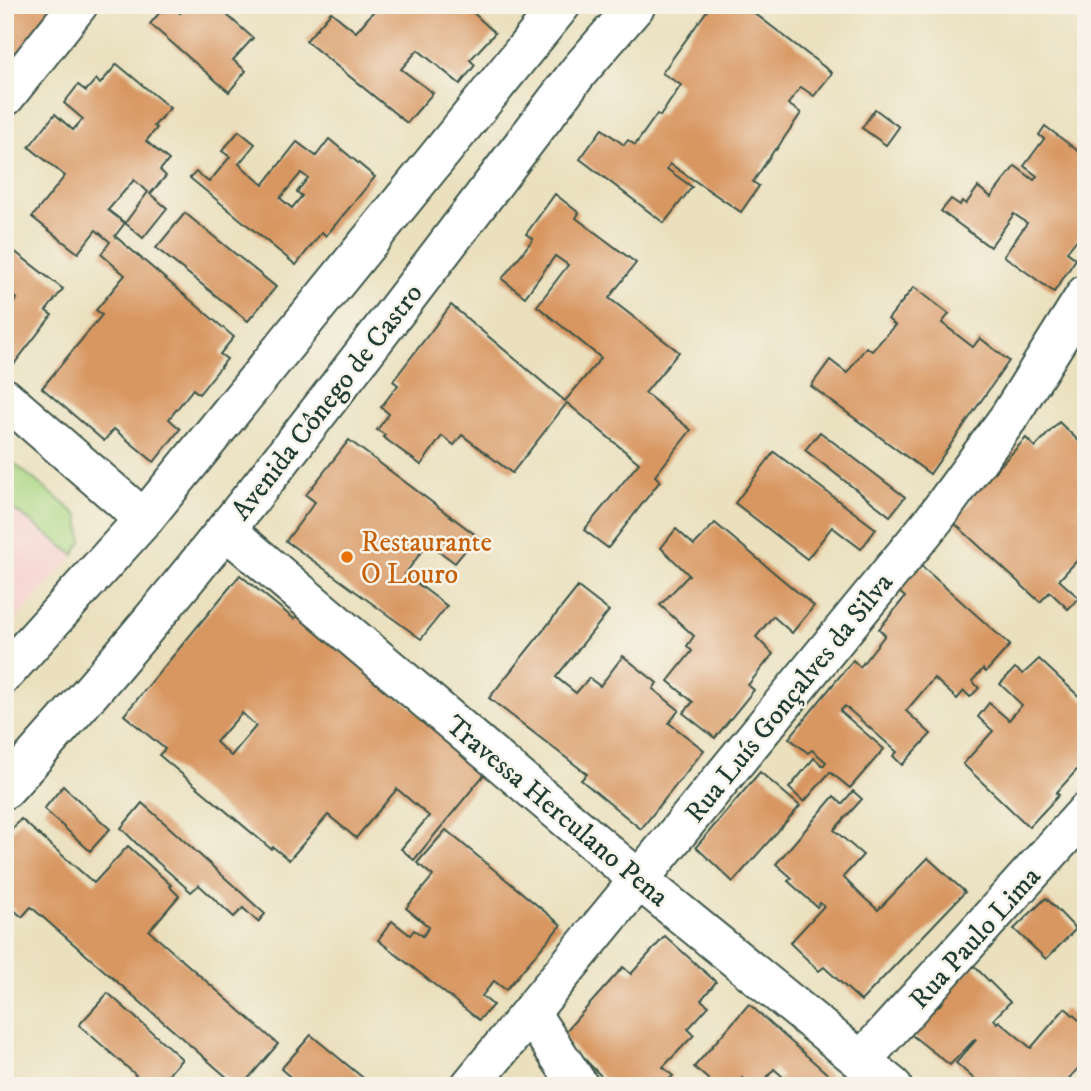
<svg xmlns="http://www.w3.org/2000/svg" width="1091" height="1091" font-family="'IM FELL DW Pica',serif">
<style>
.built{fill:#f7d0cd}
.green{fill:#abd783;stroke:#658a5c;stroke-width:2}
.building{fill:#d89661;fill-rule:evenodd}
.lines{fill:none;stroke-linecap:round;stroke-linejoin:round}
.street-casing{stroke:#3d5549;stroke-width:42}
.secondary-casing{stroke:#3d5549;stroke-width:42}
.street{stroke:#fff;stroke-width:38}
.secondary{stroke:#fff;stroke-width:38}
.food-dot{fill:#e8710a;stroke:#f7f3e8;stroke-width:2.5}
.labels{text-anchor:middle;stroke-width:5;stroke-linejoin:round;paint-order:stroke}
.street-label{font-size:28px;fill:#1f3d34;stroke:#f7f3e8}
.food-label{font-size:28px;fill:#c56008;stroke:#f7f3e8;text-anchor:start}
</style>
<rect width="100%" height="100%" fill="#f7f3e8"/>
<filter id="ink" filterUnits="userSpaceOnUse"><feTurbulence type="fractalNoise" baseFrequency=".0143" numOctaves="2"/><feDisplacementMap in="SourceGraphic" scale="14" xChannelSelector="R" yChannelSelector="G"/><feConvolveMatrix kernelMatrix="1 2 1 2 8 2 1 2 1" color-interpolation-filters="sRGB"/></filter>
<filter id="wash" filterUnits="userSpaceOnUse"><feTurbulence type="fractalNoise" baseFrequency=".00686" numOctaves="4" result="noise"/><feDisplacementMap in="SourceGraphic" scale="28" xChannelSelector="R" yChannelSelector="G"/><feGaussianBlur stdDeviation="1.57" result="paint"/><feColorMatrix in="noise" values="0 0 0 0 0 0 0 0 0 0 0 0 0 0 0 0 0 1.4 0 .05"/><feComposite in="paint" operator="in"/></filter>
<g filter="url(#wash)">
<rect width="100%" height="100%" fill="#eae0bd"/>
<path class="built" d="M5,456L79,516L82,541L74,555L5,633Z"/>
<path class="green" d="M5,456L79,516L82,541L74,555L15,510L5,520V513L10,508L5,503Z"/>
<g id="blocks">
<g class="building">
<path d="M5,5H56L19,58L5,46Z"/>
<path d="M166,5H171L180,13L186,5H237L228,16L253,38L233,60L246,71L229,92L150,24Z"/>
<path d="M370,5H384L388,8L390,5H465L495,33L470,60L475,65L460,84L418,50L401,69L433,93L407,123L306,41L331,12L356,32L373,12L368,7Z"/>
<path d="M711,5H744L832,73L814,96L801,87L788,104L801,113L776,150L775,149L753,182L759,186L741,212L670,164L667,169L692,187L664,223L580,159L602,129L624,145L628,140L635,145L657,114L660,116L681,85L662,73Z"/>
<path d="M117,64L170,108L154,126L157,128L146,141L169,160L160,170L166,176L150,194L167,208L143,238L125,223L115,236L234,337L220,354L227,359L199,394L193,389L169,419L180,429L154,462L114,429L104,441L42,388L102,315L96,310L125,275L101,254L110,242L96,230L78,253L32,217L65,176L29,147L55,114L73,130L83,119L64,103L78,85L86,91L96,79L100,84ZM134,180L148,192L125,223L108,210Z"/>
<path d="M875,109L899,127L886,145L862,128Z"/>
<path d="M1045,126L1086,157V228L1067,252L1076,259L1054,292L1004,256L1027,223L1014,214L990,247L941,211L951,199L960,205L962,201L966,204L978,187L991,197L1015,166L1034,180L1037,176L1024,166L1044,139L1039,135Z"/>
<path d="M239,131L255,144L239,164L263,185L297,142L316,156L329,139L375,177L326,236L322,232L296,265L190,178L196,172L209,182L230,157L222,151ZM301,173L308,178L297,192L302,196L292,208L280,198Z"/>
<path d="M555,194L579,213L576,218L636,263L609,298L679,352L645,393L691,430L655,476L660,481L608,548L584,530L639,463L567,403L512,473L462,435L454,445L442,436L421,465L383,437L385,435L377,430L389,414L381,407L398,385L393,381L451,305L565,401L601,358L537,306L568,265L555,256L525,297L502,279L533,239L526,234Z"/>
<path d="M185,213L276,287L248,321L156,248Z"/>
<path d="M5,244L63,289L46,311L52,315L14,364L5,357V313L17,299L5,291Z"/>
<path d="M914,287L949,314L942,323L973,347L980,338L1009,361L930,474L811,386L830,360L847,373L866,347L872,351L895,325L888,319Z"/>
<path d="M1059,422L1086,448V548L1084,549L1086,551L1059,580L1079,598L1068,609L1050,592L1040,602L953,522L973,500L970,498L1026,438L1035,447Z"/>
<path d="M820,432L905,497L890,516L805,450Z"/>
<path d="M349,440L477,536L455,563L428,543L405,574L447,606L421,639L286,541L315,502L306,495Z"/>
<path d="M774,452L876,529L861,549L832,527L807,559L735,503Z"/>
<path d="M715,523L814,606L792,633L773,616L756,637L773,654L748,685L754,690L715,738L683,713L693,702L668,681L692,651L687,646L694,636L660,605L689,575L661,548L676,529L694,545Z"/>
<path d="M917,562L1010,645L986,672L983,669L972,681L979,688L970,697L964,691L957,699L934,678L906,711L931,734L902,765L893,756L897,752L845,706L840,711L884,749L850,788L830,772L804,802L789,788L814,758L823,766L826,762L812,750L808,753L789,738L853,660L860,667L885,635L879,629L905,597L895,588Z"/>
<path d="M240,575L294,619L299,614L488,770L414,860L401,849L429,816L397,789L356,838L328,815L289,860L273,847L271,849L159,755L165,749L124,715ZM242,713L256,726L231,756L216,742Z"/>
<path d="M578,587L609,611L556,677L576,693L589,678L600,686L623,656L657,683L653,689L679,710L669,723L704,750L641,829L581,780L587,774L489,698Z"/>
<path d="M1039,659L1086,703V731L1084,733L1086,734V764L1084,762L1056,793L1059,795L1029,827L963,764L993,731L978,717L989,703L1009,720L1022,705L1000,684L1015,668L1023,674Z"/>
<path d="M760,772L800,806L733,882L696,847Z"/>
<path d="M63,786L110,829L90,851L44,809Z"/>
<path d="M853,791L862,799L834,830L863,855L843,877L862,896L878,910L928,858L965,892L861,1001L825,968L824,967L819,971L790,943L824,906L820,903L817,907L788,881L792,878L776,864L834,796L842,804Z"/>
<path d="M142,803L159,818L265,914L258,922L243,908L234,917L199,885L191,892L136,843L121,828Z"/>
<path d="M21,819L94,883L128,846L171,885L169,886L179,896L149,931L278,1044L242,1086H237L31,907L22,917L5,902V837Z"/>
<path d="M446,830L561,925L506,990L494,981L482,996L493,1005L479,1020L378,940L392,921L410,935L414,930L423,936L429,927L406,908L433,876L417,863Z"/>
<path d="M1046,898L1076,929L1046,959L1014,929Z"/>
<path d="M665,936L716,982L701,1000L709,1006L688,1029L694,1035L663,1067L673,1076L662,1086H613L606,1078L605,1080L565,1039L564,1033L623,967L631,974Z"/>
<path d="M974,966L1010,1002L994,1019L997,1023L999,1021L1031,1048L1065,1008L1086,1026V1060L1062,1086H982L956,1063L976,1040L975,1039L950,1065L909,1033L943,1002L939,998Z"/>
<path d="M108,993L182,1059L158,1086H127L136,1075L79,1025Z"/>
<path d="M749,1004L780,1032L841,1086H773L782,1076L774,1069L760,1086H751L742,1078L735,1086H716L694,1067Z"/>
<path d="M311,1035L351,1068L373,1086H295L297,1083L281,1069Z"/>
</g>
</g>
</g>
<g filter="url(#ink)">
<use href="#blocks" fill-opacity="0" stroke="#3d5549" stroke-width="2"/>
<g class="lines">
<defs>
<g id="street">
<path d="M5,97L78,5"/>
<path d="M5,398L144,519"/>
<path d="M226,530L638,879L892,1086"/>
<path d="M530,1013L579,1086"/>
<path d="M861,1061L1086,812"/>
<path d="M470,1086L935,518L1009,417L1086,294"/>
</g>
<g id="secondary">
<path d="M5,673L144,519L561,5"/>
<path d="M5,789C212,562 393,314 579,71L636,5"/>
</g>
</defs>
<use href="#street" class="street-casing"/>
<use href="#secondary" class="secondary-casing"/>
<use href="#street" class="street"/>
<use href="#secondary" class="secondary"/>
</g>
</g>
<circle class="food-dot" cx="347" cy="557" r="7"/>
<g class="labels">
<g class="street-label">
<text transform="translate(326 401) rotate(-52)" y="10">Avenida Cônego de Castro</text>
<text transform="translate(788 697) rotate(-51)" y="10">Rua Luís Gonçalves da Silva</text>
<text transform="translate(558 810) rotate(40)" y="10">Travessa Herculano Pena</text>
<text transform="translate(974 937) rotate(-48)" y="10">Rua Paulo Lima</text>
</g>
<g class="food-label">
<text x="361" y="551">Restaurante<tspan x="361" dy="32">O Louro</tspan></text>
</g>
</g>
<rect width="1091" height="1091" fill="none" stroke="#f7f3e8" stroke-width="28"/>
</svg>
